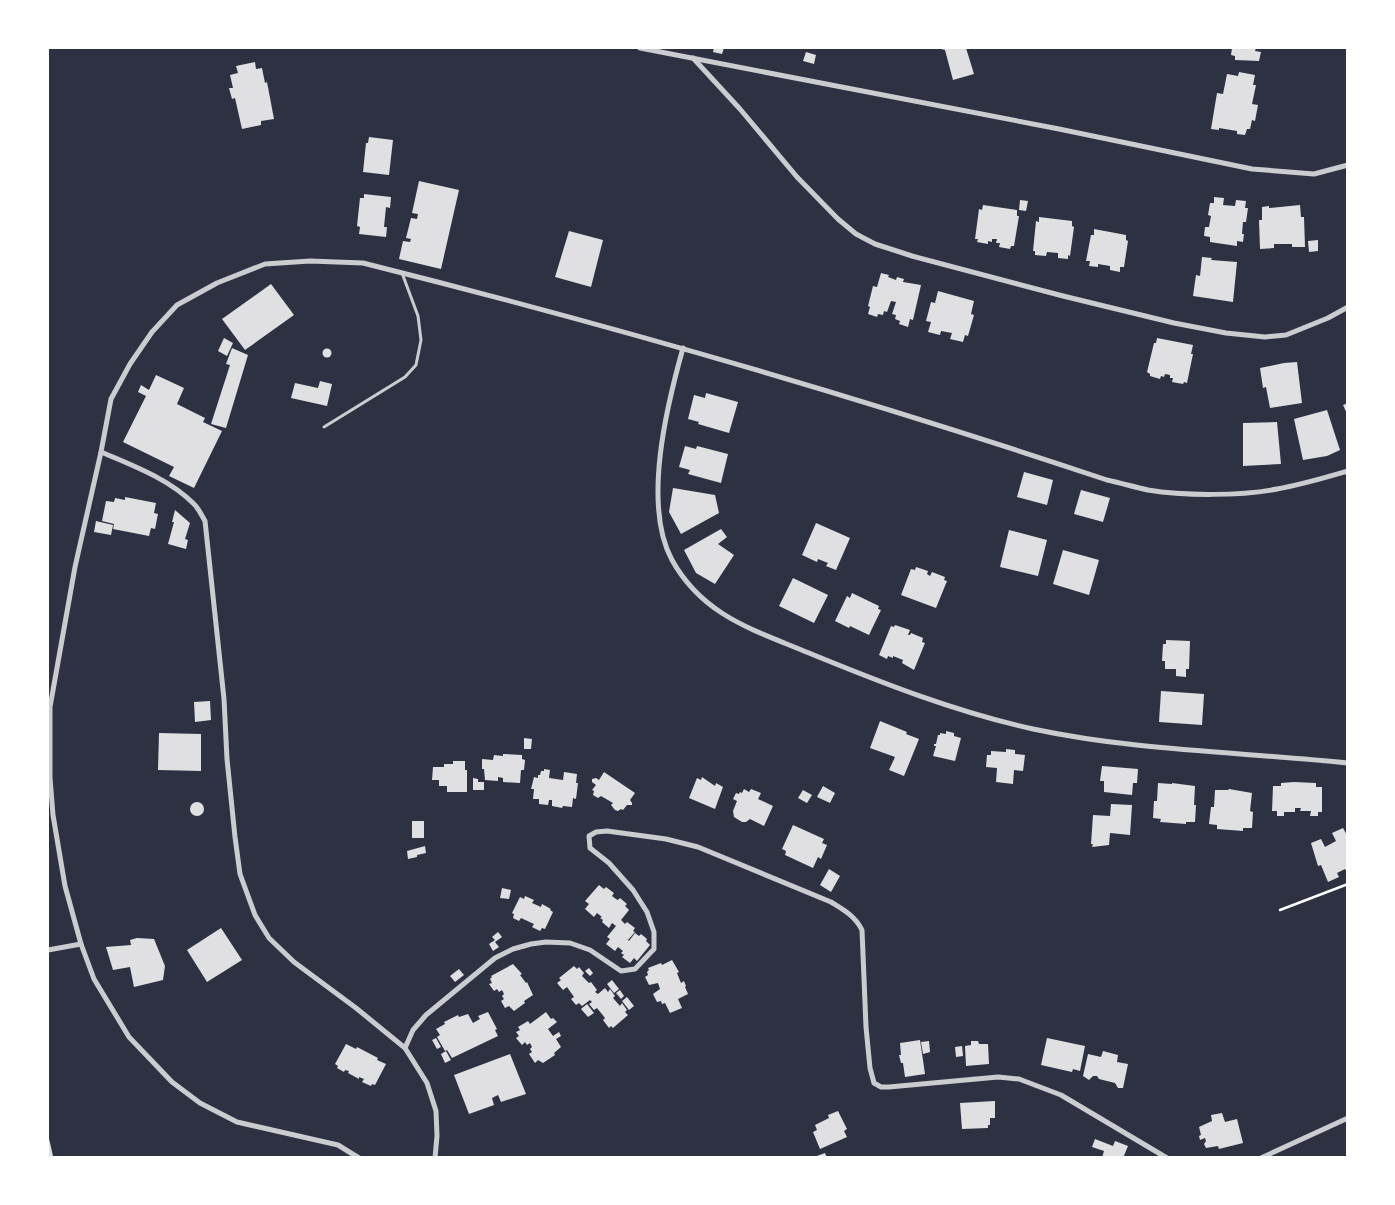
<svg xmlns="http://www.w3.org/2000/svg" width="1395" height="1205" font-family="Georgia,serif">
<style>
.building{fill:#e0e0e3}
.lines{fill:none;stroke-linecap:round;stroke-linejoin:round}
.path{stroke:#fff;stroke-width:2.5}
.service{stroke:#caccd0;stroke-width:3}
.minor{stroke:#caccd0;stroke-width:5}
</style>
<rect width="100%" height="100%" fill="#2d3142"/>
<g class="building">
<path d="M714,48H724L722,54L713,52Z"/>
<path d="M937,48H966L974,74L953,80L945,50Z"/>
<path d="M1232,48H1256L1255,51L1261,52L1259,61L1235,60V56L1231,55Z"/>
<path d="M806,52L816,55L814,64L803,61Z"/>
<path d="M255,62L256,69L262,68L265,83L267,82L274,119L261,121V125L242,129L235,98L232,99L229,88H233L230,75L238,73L236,66Z"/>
<path d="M1239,72L1255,75L1253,85H1256L1252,104L1258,105L1255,121L1252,120L1250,129H1247L1245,135L1237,134V131L1219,128V130L1211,129L1217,93L1223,94L1227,74L1238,76Z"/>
<path d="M369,137L393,140L389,175L363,172L366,143H368Z"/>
<path d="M419,181L459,190L441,269L399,259L403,241L410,242L411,239L406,238L411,218L417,219L418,214L412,213Z"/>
<path d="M364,194L391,197L390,208L386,207L384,227H387L386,237L359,234L360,227L357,226L360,198H364Z"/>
<path d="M1214,197L1224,198L1223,205L1235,206L1236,200L1246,201L1245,208H1248L1246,222H1243L1242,234H1244L1243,242L1237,241V246L1210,242V237L1204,236L1205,227H1209L1211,216L1208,215L1210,203H1214Z"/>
<path d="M1020,200L1028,201L1026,211L1019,210Z"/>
<path d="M983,205L1017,210V216H1019L1014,246H1011L1010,249L999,247L1000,243H996L997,239H992V242L988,241V244L977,242L978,239H975L979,209L982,210Z"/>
<path d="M1300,205L1301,217H1304L1305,247H1292V244H1274V248L1260,249L1259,220H1262V207L1269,206V208Z"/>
<path d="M1039,217L1072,221V226L1074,227L1070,256L1068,255V259L1058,258V253L1047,252L1046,256L1035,255V251H1033L1036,221L1039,222Z"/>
<path d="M1094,229L1126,235V240L1128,241L1124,267H1120V272L1110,270V266L1098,264V267L1089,266L1090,261H1086L1091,235H1094Z"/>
<path d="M569,231L603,240L591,287L555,277Z"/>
<path d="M1318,240V251L1309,252L1308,241Z"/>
<path d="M1202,257L1212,258L1211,260L1237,262L1233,302L1193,296L1196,275L1200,276Z"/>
<path d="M881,273L889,275L888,277L896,280L897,277L904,279L903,282L921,285L913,320L910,319L908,327L899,324L900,321L895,319L896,315L892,314L896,302L891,301L887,312L884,311L883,315L878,314L877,317L868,314L870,307L868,306L873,286L877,287Z"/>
<path d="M271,284L294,315L245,350L222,319Z"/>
<path d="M938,291L974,301L971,314L974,315L968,336L965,335L963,342L950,339L952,333L941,331L940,335L928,332L931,322L926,321L931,302L935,303Z"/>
<path d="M224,338L233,343L227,356L218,351Z"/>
<path d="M1157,338L1193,345L1191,354H1193L1187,383L1184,382L1183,384L1172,382L1173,378H1170V375L1165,374L1164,377L1161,376L1160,379L1150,376V374L1147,372L1154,343H1156Z"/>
<path d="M232,348L248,355L226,428L211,424L230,365L226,364Z"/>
<circle cx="327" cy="353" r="4.5"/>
<path d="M1297,362L1302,403L1270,408L1266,387L1263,388L1260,368L1284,363Z"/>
<path d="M156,375L184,388L177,404L205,418L203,422L222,431L194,488L169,476L174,467L123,442L146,396L138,392L141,385L149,390Z"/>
<path d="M320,381L332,384L327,406L291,398L295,383L318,388Z"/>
<path d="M706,393L738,402L729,433L698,424L699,422L688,419L694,395L705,398Z"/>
<path d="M1348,403V416L1343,405Z"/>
<path d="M1327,410L1340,450L1327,456L1303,460L1294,419Z"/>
<path d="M1277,422L1281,464L1243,466V423Z"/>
<path d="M685,446L696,449L697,446L728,454L721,483L688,474L690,470L679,467Z"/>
<path d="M1024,472L1053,480L1047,505L1017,497Z"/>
<path d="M673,488L715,495L719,513L681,534L669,512Z"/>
<path d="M1081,490L1110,498L1103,522L1074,514Z"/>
<path d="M125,497L156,503L154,513L158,514L155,529L151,528L149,536L113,529L114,524L102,521L106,501L114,502L115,498L125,500Z"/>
<path d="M175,510L190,523L185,539L188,540L186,549L168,544L174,522H172Z"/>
<path d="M96,521L113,525L111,535L94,532Z"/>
<path d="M816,523L850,538L836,570L826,566L828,563L818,559L817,562L802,555Z"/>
<path d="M721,529L727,537L718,544L734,555L715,584L696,573L684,550Z"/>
<path d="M1009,530L1047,540L1038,576L1000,567Z"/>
<path d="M1063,550L1099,560L1089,595L1053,584Z"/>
<path d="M916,567L928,571L927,574L930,576L932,572L945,577L944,580L947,581L936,608L901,595L911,569L915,570Z"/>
<path d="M793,578L828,595L814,623L779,606Z"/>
<path d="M852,593L879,606L878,609L881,610L869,635L850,626L849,628L835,621L847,596L850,598Z"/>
<path d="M895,625L910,630L908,635H910L911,633L923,638L922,642L925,643L914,670L902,663L903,660L893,656V658L888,656L887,659L879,655L891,626L894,627Z"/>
<path d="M1166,640L1190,641L1189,669H1186V677L1176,676V669H1165V661H1162L1163,644H1166Z"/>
<path d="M1161,691L1204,694L1202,725L1159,722Z"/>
<path d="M210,701L211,720L195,722L194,702Z"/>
<path d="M880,721L907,732L906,734L919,739L904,776L889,770L895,757L870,748Z"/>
<path d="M946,731L954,733V736L961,738L955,761L933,756L936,746H934V744H936L938,735H940V733L946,734Z"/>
<path d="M159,733L201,734V771L158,770Z"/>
<path d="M524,738L532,739L531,749H524Z"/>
<path d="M1006,749L1015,750V754L1025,755L1023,771L1014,770L1013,784L996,782L997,768L986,767L987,755H991V751L1006,752Z"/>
<path d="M503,754L522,755V759L525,760L524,770H521L520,783L503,782V778L498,777V781L485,780L484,769H482V759L493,760L494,755L503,756Z"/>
<path d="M453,761H465V770H467V792H447V786H439V780H432L433,767H444V764H453Z"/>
<path d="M1102,766L1138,769L1137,783H1133L1132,795L1104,792V781H1100Z"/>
<path d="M544,769L550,770L549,778L563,780L564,772L577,774L576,783H578L576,799L573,798L572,807L563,806L562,808L552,806V800H549L548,805L539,804V799H533L534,789H531L534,777L538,778V775H540L541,771H544Z"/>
<path d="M604,772L635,793L630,800L632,803V805H627L623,810L621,809L618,811L615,810L611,805L613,803L601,796L598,798L593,795L594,791L592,790L596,785L592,782V779L596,778L599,780Z"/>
<path d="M702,777L715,786L716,783L723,787L715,809L689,798L697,778L701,780Z"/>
<path d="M473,778L478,779V782H484V790H473Z"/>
<path d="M1294,782L1316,783V787H1322V812H1318V816H1310L1311,811H1300L1301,808H1295V812H1284V816H1277V811H1272L1273,786H1281V783Z"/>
<path d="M1158,783L1172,784V783L1195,786L1194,805H1196L1195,822H1186V824L1160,822L1161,819L1153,818L1154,801H1157Z"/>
<path d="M823,786L835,793L830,803L817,797Z"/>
<path d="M744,789L749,792L751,789L761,793L758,799L773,806L764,826L750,819L746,822H742L734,817L733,811L737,801L733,799L736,793L739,794L740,792L742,793Z"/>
<path d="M1229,789L1252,793L1250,811L1253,812L1252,828H1243V831L1217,829V825L1209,824L1211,807H1214L1215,790H1228Z"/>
<path d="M803,790L812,795L807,803L798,798Z"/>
<circle cx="197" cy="809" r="7"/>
<path d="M1111,804L1132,805L1130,835L1110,833L1109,845L1092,847L1093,844H1091L1093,815L1110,816Z"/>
<rect x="412" y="821" width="12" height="17"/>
<path d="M793,825L824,839L822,843L827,845L821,859L818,857L813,868L785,855L786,851L782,849Z"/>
<path d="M1343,828L1348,837V874L1345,869L1337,873L1339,877L1328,882L1321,865L1318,866L1311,843L1321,839L1325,847L1336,841L1332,833Z"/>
<path d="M425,846L426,853L417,855V857L408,859L407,851Z"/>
<path d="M829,869L840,876L831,892L820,885Z"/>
<path d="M599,885L604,889L606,887L614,893L612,896L616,899L618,900L620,898L627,904L625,906L629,910L621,920L625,924L627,922L635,928L633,931L635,932L628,940L623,936L629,941L635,933L639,936L641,934L647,939L646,941L650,945L637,961L634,958L630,963L622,957L624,955L621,953L623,951L618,947L615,951L606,944L610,939L607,937L616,926L612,923L609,928L602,922L603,920L600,918L602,917L597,913L594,917L585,909L589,904L585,901Z"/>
<path d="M502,888L511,890L509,899L500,898Z"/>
<path d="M525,896L534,900L532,903L541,907L542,904L551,909L550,910L553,912L545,929L542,928L540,931L532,927L534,924L521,918L519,921L513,918L514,914L512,913L520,897L524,899Z"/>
<path d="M221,928L242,960L207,982L187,950Z"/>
<path d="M498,932L502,937L495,942L499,947L493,951L489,944L495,940L492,937Z"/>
<path d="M137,938L154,939L165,966L163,980L134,987L130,967L113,970L106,947L131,945L130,940Z"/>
<path d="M672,960L679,972L677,973L681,983L684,981L686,986L685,987L688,994L678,999L682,1008L670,1013L665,1003L662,1004L661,1001L657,1002L653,994L660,989L658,983L649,985L645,977L648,975L647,972L649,970L648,968L661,963L662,965Z"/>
<path d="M513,964L522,974L520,975L526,983L527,982L533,995L524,1001L525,1003L514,1011L509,1006L505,1008L501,1001L504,999L502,996L504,994L502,990L499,992L497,989L494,991L489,984L492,983L490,979L492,977L491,976Z"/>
<path d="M574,966L577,969L579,967L584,973L582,976L589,983L591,982L597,990L595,992L598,994L605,988L608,992L610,989L615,996L613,998L620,1006L622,1003L627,1010L625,1012L628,1015L613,1028L611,1026L609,1028L603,1020L605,1018L597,1008L594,1010L589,1004L592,1002L590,1000L582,1006L579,1003L576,1005L571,999L574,997L567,987L563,990L557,983L561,980L559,978Z"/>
<path d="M589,968L593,973L590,976L585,971Z"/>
<path d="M459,969L464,975L455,982L450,976Z"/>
<path d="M612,980L619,989L614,993L607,984Z"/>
<path d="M620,990L624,996L621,999L616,993Z"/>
<path d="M627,997L634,1006L629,1010L622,1001Z"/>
<path d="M587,1004L594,1013L588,1017L581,1009Z"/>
<path d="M488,1012L497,1029L495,1030L498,1036L452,1058L447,1050L445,1051L437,1037L440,1035L436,1029L445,1024L444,1022L458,1015L459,1017L468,1014L473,1023L480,1019L478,1016Z"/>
<path d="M546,1012L551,1019L553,1018L557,1022L548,1029L553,1036L559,1032L561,1036L556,1039L561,1047L554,1053L555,1055L543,1063L538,1060L535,1063L529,1054L532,1052L530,1049L532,1047L530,1043L527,1045L525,1042L522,1045L516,1038L519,1036L516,1032L520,1030L518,1027L528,1021L530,1024Z"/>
<path d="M436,1038L441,1047L437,1049L432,1040Z"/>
<path d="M1047,1038L1085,1046L1080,1071L1073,1069L1072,1072L1041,1065Z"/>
<path d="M920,1040L925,1074L905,1077L903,1063H901L899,1055H901L900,1043Z"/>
<path d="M929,1041L930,1052L923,1054L921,1042Z"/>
<path d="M971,1041H978L979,1044H988L989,1064L966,1066L965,1046L971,1045Z"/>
<path d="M346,1044L356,1049L357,1047L378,1058L377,1060L386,1064L375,1085L372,1084L371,1086L362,1082L364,1079L359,1077V1079L348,1073L349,1071L345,1070L344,1072L337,1068L338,1066L335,1064Z"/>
<path d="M962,1046L963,1056L956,1057L955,1047Z"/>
<path d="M446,1051L451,1060L445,1063L441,1054Z"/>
<path d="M1103,1051L1118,1055L1117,1062L1128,1064L1123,1088H1118L1115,1083L1099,1079L1097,1076H1093L1089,1080L1083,1076L1088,1054L1101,1057Z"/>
<path d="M510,1054L526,1094L501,1102L498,1095L492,1098L494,1105L469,1114L454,1075Z"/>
<path d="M995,1101V1118H990V1125H988V1128L962,1129L960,1103Z"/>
<path d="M838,1111L847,1129L844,1131L847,1137L820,1149L813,1132L817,1130L815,1125L829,1118L828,1115Z"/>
<path d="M1222,1113L1225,1122L1237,1119L1243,1143L1219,1149L1218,1146L1206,1148L1204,1144L1206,1141L1205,1138L1200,1140L1199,1136L1201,1135L1199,1127L1212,1121L1211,1115Z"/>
<path d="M48,1134L53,1156L48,1157Z"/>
<path d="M1095,1139L1113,1146L1115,1141L1128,1146L1123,1158H1102L1104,1151L1092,1147Z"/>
<path d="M825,1153L827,1158H814V1157Z"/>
</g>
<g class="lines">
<path class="path" d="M1280,910L1348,884"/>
<path class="service" d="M324,427L405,377L416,365L421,340L418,316L402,273"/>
<g class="minor">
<path d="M640,48L1059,129L1252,169L1314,174L1348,165"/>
<path d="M693,58L740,109L797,177L838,219L856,234L875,244L912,256L1063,296L1174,323L1226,333L1265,337L1286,335L1328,318L1348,307"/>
<path d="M683,348C667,405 642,505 672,560C703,616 754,630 809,653C882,683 956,712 1033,729C1136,751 1243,752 1348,763"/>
<path d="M101,452C134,466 169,479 194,504C199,509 202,516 205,521L224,699L227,759L235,837L240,874L255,915L269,938L294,962L356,1008L405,1048L427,1083L436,1111L437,1136L435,1158"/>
<path d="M48,950L81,944"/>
<path d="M405,1048L413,1030L426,1015L495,958L513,949L531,944L546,942L570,943L590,950L621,971L635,969L654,949V932L647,912L633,890L609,863L590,848L589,836L596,832L607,831L666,839L698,847L831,902C844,910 855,916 862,930L866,1027L870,1068L874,1083L881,1087H889L998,1077L1019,1079L1061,1095L1167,1158"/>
<path d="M359,1158L338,1145L237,1122L200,1103L172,1082L129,1037L94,979L81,944L65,886L53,815L50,778V707L75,567L101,452L111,399L130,364L152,332L177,305L217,283L265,264L310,261L363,263C614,326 862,398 1107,480C1121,483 1134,487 1148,490C1183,496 1242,496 1277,489C1301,485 1324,478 1348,471"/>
<path d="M1261,1158L1348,1118"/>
</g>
</g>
<rect width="1395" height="1205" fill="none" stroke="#ffffff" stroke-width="98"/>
</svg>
